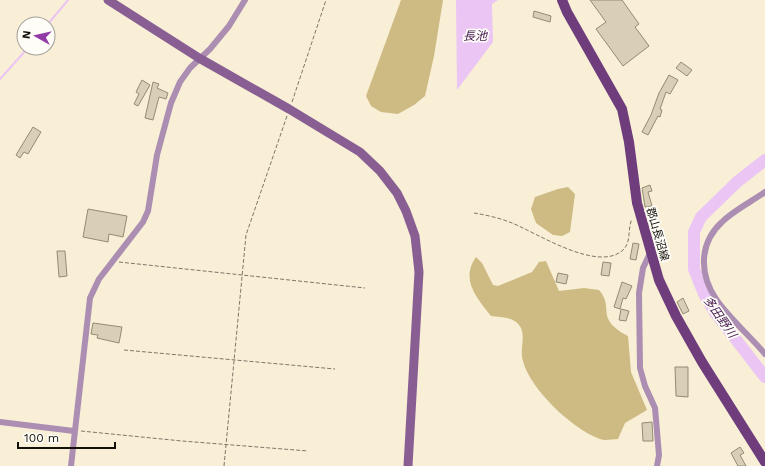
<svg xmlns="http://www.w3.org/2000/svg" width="765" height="466" font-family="'Work Sans','Noto Sans JP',sans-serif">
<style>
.forest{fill:#cebb83}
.water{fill:#ebc5f4}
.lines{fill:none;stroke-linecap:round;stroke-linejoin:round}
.stream{stroke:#ebc5f4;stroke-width:2}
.river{stroke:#ebc5f4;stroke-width:12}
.building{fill:#d8cfb6;stroke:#938b74}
.path{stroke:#7d7767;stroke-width:1;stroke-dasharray:4 2;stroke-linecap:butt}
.street{stroke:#ab8eb2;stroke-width:6}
.secondary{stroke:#895f93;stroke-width:9}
.primary{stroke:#6f3c7c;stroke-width:10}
.labels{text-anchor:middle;stroke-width:3.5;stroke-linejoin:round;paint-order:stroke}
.street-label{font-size:11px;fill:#131007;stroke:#fffdf8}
.water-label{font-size:12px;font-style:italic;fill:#451850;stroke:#fffdf8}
</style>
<rect width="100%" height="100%" fill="#f8efd6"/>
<g class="forest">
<path d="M401,0H443L434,56L425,96L414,105L398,114L381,112L371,106L366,96Z"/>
<path d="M568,187L575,194L570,232L562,236L553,235L536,223L531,209L535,197L558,189Z"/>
<path d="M476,257L482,263L493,285L498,286L532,272L539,262L546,261L559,291L584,288L599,290C615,308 594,318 628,336L631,372L647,410L625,423L618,439C612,439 605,441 600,439C572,429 530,389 523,361C519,349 527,335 519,325C513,317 501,317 491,316C477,298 460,280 476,257Z"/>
</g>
<path class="water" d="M456,0H498L492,4L493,42L457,90Z"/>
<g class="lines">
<g class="stream">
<path d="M48,24L68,0"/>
<path d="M0,79L28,48"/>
</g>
<path class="river" d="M765,160L737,182L701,217L694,232V269L704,294L714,311L765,377"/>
</g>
<g class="building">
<path d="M590,0H622L639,24L635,27L649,46L623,66L596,29L606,22Z"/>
<path d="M534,11L551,16L550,22L533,17Z"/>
<path d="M681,62L692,70L687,76L676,68Z"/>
<path d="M669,75L678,80L670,94L666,92L660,109L662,110L660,117L658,116L648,135L642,132L651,115L659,93Z"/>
<path d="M142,80L150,85L138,106L134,104L139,94L136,92Z"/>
<path d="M153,82L159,84L157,88L168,93L166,99L159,97L153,120L145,118Z"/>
<path d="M33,127L41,132L28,154L24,152L20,158L16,155Z"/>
<path d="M650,185L652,191L648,192L652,206L645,207L642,188Z"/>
<path d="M88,209L127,216L123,237L109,234L108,242L83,237Z"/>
<path d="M633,243L639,244L636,260L630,259Z"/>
<path d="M57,251H65L67,276L59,277Z"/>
<path d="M603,262L611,263L609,276L601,275Z"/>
<path d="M558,273L568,275L566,284L556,282Z"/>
<path d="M622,282L632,286L626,299L623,298L620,309L614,307Z"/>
<path d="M683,298L689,311L683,314L677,302Z"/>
<path d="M621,309L629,311L626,321L619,320Z"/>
<path d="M93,323L122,327L119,343L97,338L98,335L91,334Z"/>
<path d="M675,367H688V397L676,396Z"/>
<path d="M652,422L653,441H643L642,423Z"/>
<path d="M740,447L744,453L740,455L746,466H738L731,453Z"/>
</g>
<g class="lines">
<g class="path">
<path d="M292,102L326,0"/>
<path d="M474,213C486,215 500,218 512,223C537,233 598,273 623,250C632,241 627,229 632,219"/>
<path d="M119,262L365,288"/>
<path d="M124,350L335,369"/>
<path d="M81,431L182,441L308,451"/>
<path d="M224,466L246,235L287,116"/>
</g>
<g class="street">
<path d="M765,192C751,202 734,210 722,222C699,243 699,274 716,299C728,317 750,336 765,354"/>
<path d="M650,253L643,268L639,293L640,368L645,386L655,408L659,455L657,466"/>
<path d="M0,422L74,431"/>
<path d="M71,466L90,298L99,279L143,222L148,211L157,155L171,103L180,82L190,68L210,49L229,26L245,0"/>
</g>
<path class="secondary" d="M108,0L199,58L289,109L360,152L380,171L397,193L406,211L415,236L419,272L408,466"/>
<path class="primary" d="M562,0L567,12L622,109L629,142L637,203L659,280L676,316L702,362L765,462"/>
</g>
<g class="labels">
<g class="street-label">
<text transform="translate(658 234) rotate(74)" y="4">郡山長沼線</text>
</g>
<g class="water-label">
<text x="475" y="40">長池</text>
<text transform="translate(720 317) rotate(55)" y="4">多田野川</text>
</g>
</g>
<g transform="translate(36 36) rotate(278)"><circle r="19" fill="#fffdf8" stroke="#a19e98"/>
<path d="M0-3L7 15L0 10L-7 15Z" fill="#923aa6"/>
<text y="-6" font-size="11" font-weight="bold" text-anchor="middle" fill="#131007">N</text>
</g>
<path d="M18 442v6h97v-6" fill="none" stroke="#131007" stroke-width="2"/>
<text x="24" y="442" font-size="12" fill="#131007" stroke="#fffdf8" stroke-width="3" paint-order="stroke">100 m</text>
</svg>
